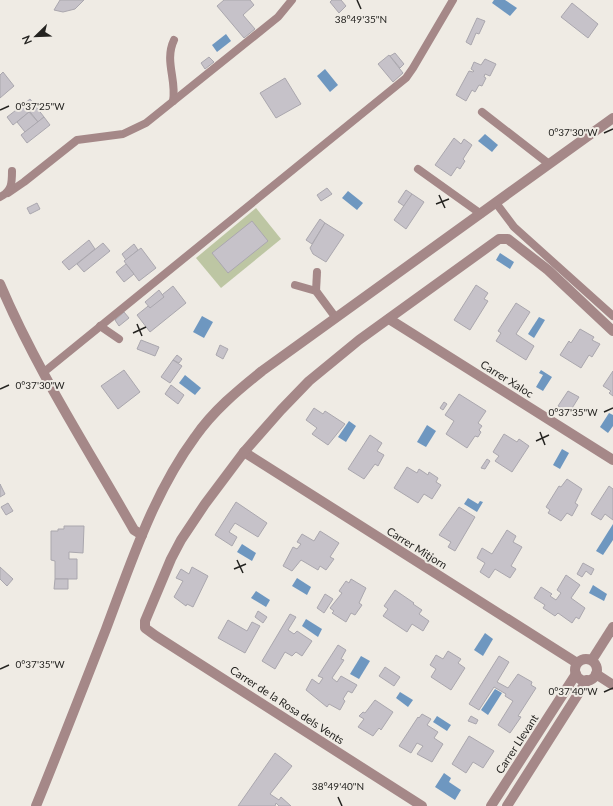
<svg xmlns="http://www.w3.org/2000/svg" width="613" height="806" font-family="Lato,sans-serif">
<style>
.green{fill:#bdc6a3}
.water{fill:#6e97c0}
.building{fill:#c6c2c9;stroke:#aaa7ae}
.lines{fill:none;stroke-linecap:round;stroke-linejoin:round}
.service{stroke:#a58888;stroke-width:8}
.minor{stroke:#a58888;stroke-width:10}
.tertiary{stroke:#a58888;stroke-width:10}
.ticks{fill:none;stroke:#242320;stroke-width:1.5}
.labels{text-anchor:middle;stroke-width:4;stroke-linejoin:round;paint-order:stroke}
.street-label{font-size:11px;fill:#242320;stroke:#efebe4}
.ticks-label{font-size:10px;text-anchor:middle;fill:#242320;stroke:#efebe4;stroke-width:4;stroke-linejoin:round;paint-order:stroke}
</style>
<rect width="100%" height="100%" fill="#efebe4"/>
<path class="green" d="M256,208L281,239L221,288L196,258Z"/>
<g class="water">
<path d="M494,0H505L517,8L510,16L492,3Z"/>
<path d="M226,34L231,41L217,52L212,45Z"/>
<path d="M325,69L338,85L330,92L317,76Z"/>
<path d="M485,134L498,145L492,152L478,141Z"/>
<path d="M348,191L363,203L357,210L342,198Z"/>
<path d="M500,253L514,262L510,269L496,260Z"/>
<path d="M202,316L213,322L204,338L193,332Z"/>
<path d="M539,317L545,320L534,338L528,334Z"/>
<path d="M541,370L552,377L543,391L536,387L543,375L539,373Z"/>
<path d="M185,375L201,388L195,395L179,383Z"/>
<path d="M609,413L613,415V426L608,433L600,427Z"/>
<path d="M349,421L356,426L346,442L338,437Z"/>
<path d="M427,425L436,431L426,447L417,442Z"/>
<path d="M562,449L569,453L560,469L553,465Z"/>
<path d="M468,498L478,504L480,501L483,502L477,512L464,504Z"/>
<path d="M613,524V540L603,555L596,551Z"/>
<path d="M242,544L256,553L252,561L237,552Z"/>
<path d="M297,578L311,587L307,595L292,586Z"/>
<path d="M593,585L607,594L604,601L589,593Z"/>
<path d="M256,591L270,600L266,607L251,598Z"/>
<path d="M306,619L322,629L318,637L302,626Z"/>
<path d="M485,633L493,639L483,656L474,650Z"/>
<path d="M361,656L370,661L359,679L350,674Z"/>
<path d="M495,689L502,693L488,715L481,710Z"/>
<path d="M400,692L413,700L408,707L396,698Z"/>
<path d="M437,716L451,725L447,731L433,722Z"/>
<path d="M444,773L451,778L449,782L461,790L455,800L435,787Z"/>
</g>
<g class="building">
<path d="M60,0H84L75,9L63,12L54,10Z"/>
<path d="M224,0H250L254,5L243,15L255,29L244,38L217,6Z"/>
<path d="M332,0H341L346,6L339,13L330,2Z"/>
<path d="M572,3L598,24L588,38L561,17Z"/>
<path d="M477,18L485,21L479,34L476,33L471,45L466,42Z"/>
<path d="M395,53L404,64L400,68L390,56Z"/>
<path d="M389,55L403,73L393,82L378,64Z"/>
<path d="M209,57L214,62L205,69L201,63Z"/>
<path d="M485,59L496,64L490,76L485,74L484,77L486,78L482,86L479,85L475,92L472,90L466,101L456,95L469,71L473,72L474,71L471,69L474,62L481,65Z"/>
<path d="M3,72L14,86L0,98V75Z"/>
<path d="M285,78L301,104L276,118L260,93Z"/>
<path d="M30,99L44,117L38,122L24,104Z"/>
<path d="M24,104L29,112L13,125L7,117Z"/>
<path d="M29,112L38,122L25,132L17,122Z"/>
<path d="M44,117L50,125L27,143L21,135Z"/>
<path d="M454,138L461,144L464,139L472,145L463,159L465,161L460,169L457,167L451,176L435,165Z"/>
<path d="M327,188L332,194L321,201L317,195Z"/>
<path d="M406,190L412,194L404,206L398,202Z"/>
<path d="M412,194L424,202L406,229L394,220Z"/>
<path d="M37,203L40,209L30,214L27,208Z"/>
<path d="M320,219L325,223L312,244L306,240Z"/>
<path d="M252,221L268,241L228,273L212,253Z"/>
<path d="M325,223L344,235L326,262L313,254L310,248Z"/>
<path d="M89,240L95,249L69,270L62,262Z"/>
<path d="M103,243L110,251L84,272L77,264Z"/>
<path d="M134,244L138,250L126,260L122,254Z"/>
<path d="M141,248L156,268L139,281L124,261Z"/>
<path d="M126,264L134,274L124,282L116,272Z"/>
<path d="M476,285L488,293L484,299L488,301L470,330L454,320Z"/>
<path d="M173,286L186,303L150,332L137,315Z"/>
<path d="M159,290L164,297L150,308L145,302Z"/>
<path d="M516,303L530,312L516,334L534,346L526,360L496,341L501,333L498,331Z"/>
<path d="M124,312L129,318L119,326L115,320Z"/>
<path d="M580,329L594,337L592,340L600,344L592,357L589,355L581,368L560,355L569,341L571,343Z"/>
<path d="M141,340L159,347L155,356L137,349Z"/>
<path d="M220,345L228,349L223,359L216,355Z"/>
<path d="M177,355L182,359L179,363L173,360Z"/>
<path d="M173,360L182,366L170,383L161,377Z"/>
<path d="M124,370L140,392L118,409L101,386Z"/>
<path d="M613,371V396L609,393L611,391L603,386Z"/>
<path d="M171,385L184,395L178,404L165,394Z"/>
<path d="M568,391L579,397L569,413L558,406Z"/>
<path d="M459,394L486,411L478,423L482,426L479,430L481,432L478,437L475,436L467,448L446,434L454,421L445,415Z"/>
<path d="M444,402L447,404L443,410L440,408Z"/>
<path d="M314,408L323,414L325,411L345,424L328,445L312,434L317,428L306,420Z"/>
<path d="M504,434L517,442L519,439L529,446L512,472L495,461L499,456L493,452Z"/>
<path d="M370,435L382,443L377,451L384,455L378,466L375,464L364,479L348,469Z"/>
<path d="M487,459L490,461L485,469L481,468Z"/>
<path d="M407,467L417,473L419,469L428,475L429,472L438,478L436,482L441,485L432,499L424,494L418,503L394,488Z"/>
<path d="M567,479L582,489L575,503L578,505L572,516L567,513L561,521L548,513L550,510L546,507L559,486L561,487Z"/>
<path d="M0,484L5,494L0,497Z"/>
<path d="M609,486L613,489V520L605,514L601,520L591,514Z"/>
<path d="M236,502L267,523L258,537L235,523L229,532L237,537L232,546L215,535Z"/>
<path d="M8,503L13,511L6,515L1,507Z"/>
<path d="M459,507L475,517L455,551L448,547L451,542L439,535Z"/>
<path d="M64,526H84L83,553L69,552V559H77V579H55V561L51,560V531H58V529H64Z"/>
<path d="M507,530L516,536L513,542L522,547L511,566L516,569L510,578L495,569L489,578L480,572L485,563L477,558L482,548L492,554Z"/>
<path d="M320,531L339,543L330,557L334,559L326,570L320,566L318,570L301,560L292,571L283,566L293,547L297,549L301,544L297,542L302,534L314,541Z"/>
<path d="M583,563L594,569L591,575L586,571L582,577L577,574Z"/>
<path d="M0,567L13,579L7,586L0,579Z"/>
<path d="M192,567L208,576L193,607L187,604L186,606L174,597L183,581L176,578L181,569L189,574Z"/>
<path d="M566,575L580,585L571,598L585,608L579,619L576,617L572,623L558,613L555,616L543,608L545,605L534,598L541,587L552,594L550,596L556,600L561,593L557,590Z"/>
<path d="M55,579H68V589H54Z"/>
<path d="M351,579L366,588L359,603L362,605L355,615L351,613L346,622L332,613L334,611L330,608L342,593L339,591L346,581L349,583Z"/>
<path d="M395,590L414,603L413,604L422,610L419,614L429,621L423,631L412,624L407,632L383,616L388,609L384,606Z"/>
<path d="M325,594L333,599L324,613L317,608Z"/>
<path d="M258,611L267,617L263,623L255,617Z"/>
<path d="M290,614L296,617L288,630L294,634L297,631L312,641L302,656L296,652L292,656L285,652L275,669L262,661Z"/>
<path d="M228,620L247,631L252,622L260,626L245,653L218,638Z"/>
<path d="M338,645L346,650L341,659L344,660L332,678L337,682L341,676L357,685L352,693L348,691L343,699L345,701L340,710L329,704L327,707L306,690L312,679L319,684L323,678L318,676Z"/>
<path d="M448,651L461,659L458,663L465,668L451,690L431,677L436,669L430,665L436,655L443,659Z"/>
<path d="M499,656L509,662L497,682L508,688L518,674L532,682L531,685L536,688L518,716L521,717L510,733L498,725L513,701L505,696L506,694L494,687L479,710L469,704Z"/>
<path d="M385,667L400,677L394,686L379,676Z"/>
<path d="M375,700L393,712L381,730L379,728L373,736L358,727L364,719L359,716L363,712L365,713Z"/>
<path d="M422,714L431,719L427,725L438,732L434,738L443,744L432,762L417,754L423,746L417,743L411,753L399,746L418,717L419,718Z"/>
<path d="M471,716L478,720L476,724L468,721Z"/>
<path d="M469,736L494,751L483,768L473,762L466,773L452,764Z"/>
<path d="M275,753L292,766L270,794L279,800L281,797L291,806H279L276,803L275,806H238Z"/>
</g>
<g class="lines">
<g class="service">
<path d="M173,101C177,80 164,61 174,40"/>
<path d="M482,112L549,164"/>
<path d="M418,169L481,214"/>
<path d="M8,193L24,182L77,140L123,134L146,123L278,17L292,0"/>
<path d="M0,197C12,191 12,183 12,171"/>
<path d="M496,203L514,227L613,316"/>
<path d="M295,285L316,291L336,318"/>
<path d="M316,291L317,272"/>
<path d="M100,326L119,339"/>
<path d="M44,372L406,78L413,68L453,0"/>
</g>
<g class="minor">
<path d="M0,284C36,369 88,449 134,530L142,535"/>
<path d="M389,319L613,460"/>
<path d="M244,452L577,663"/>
<circle cx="586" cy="670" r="11"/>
<path d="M592,660L613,627"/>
<path d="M596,674L613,685"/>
<path d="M422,806L156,636L145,628V621L171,559L181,540L205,504L244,452L281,410L309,381L359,340L499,239H508L548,270L613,331"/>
<path d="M491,806L576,674"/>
<path d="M507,806L587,680"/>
</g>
<path class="tertiary" d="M36,806C60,747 83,688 106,629C131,563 153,494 195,437C213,411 237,391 262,371L613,118"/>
</g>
<path class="ticks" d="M357,0L361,9M0,110L9,106M604,133L613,129M439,195L445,208M436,204L449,199M137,324L142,336M133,333L146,327M0,389L9,385M604,412L613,408M540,432L545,445M536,441L549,435M237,560L243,573M234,569L246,564M0,669L9,665M604,692L613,688M338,797L342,806"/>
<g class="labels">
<g class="street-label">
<text transform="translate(507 379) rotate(32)" y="4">Carrer Xaloc</text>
<text transform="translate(417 548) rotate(32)" y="4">Carrer Mitjorn</text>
<text transform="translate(287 705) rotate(33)" y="4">Carrer de la Rosa dels Vents</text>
<text transform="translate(517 744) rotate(-57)" y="4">Carrer Llevant</text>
</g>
</g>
<g class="ticks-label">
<text x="361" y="23">38°49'35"N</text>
<text x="40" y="110">0°37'25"W</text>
<text x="573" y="136">0°37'30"W</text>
<text x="40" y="389">0°37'30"W</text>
<text x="573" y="416">0°37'35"W</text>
<text x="40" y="668">0°37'35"W</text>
<text x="573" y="695">0°37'40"W</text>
<text x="338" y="790">38°49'40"N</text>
</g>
<g transform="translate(36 36) rotate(247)" stroke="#efebe4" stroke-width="3" paint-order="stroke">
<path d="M0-3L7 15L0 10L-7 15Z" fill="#242320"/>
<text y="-6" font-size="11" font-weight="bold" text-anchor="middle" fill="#242320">N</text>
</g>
</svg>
